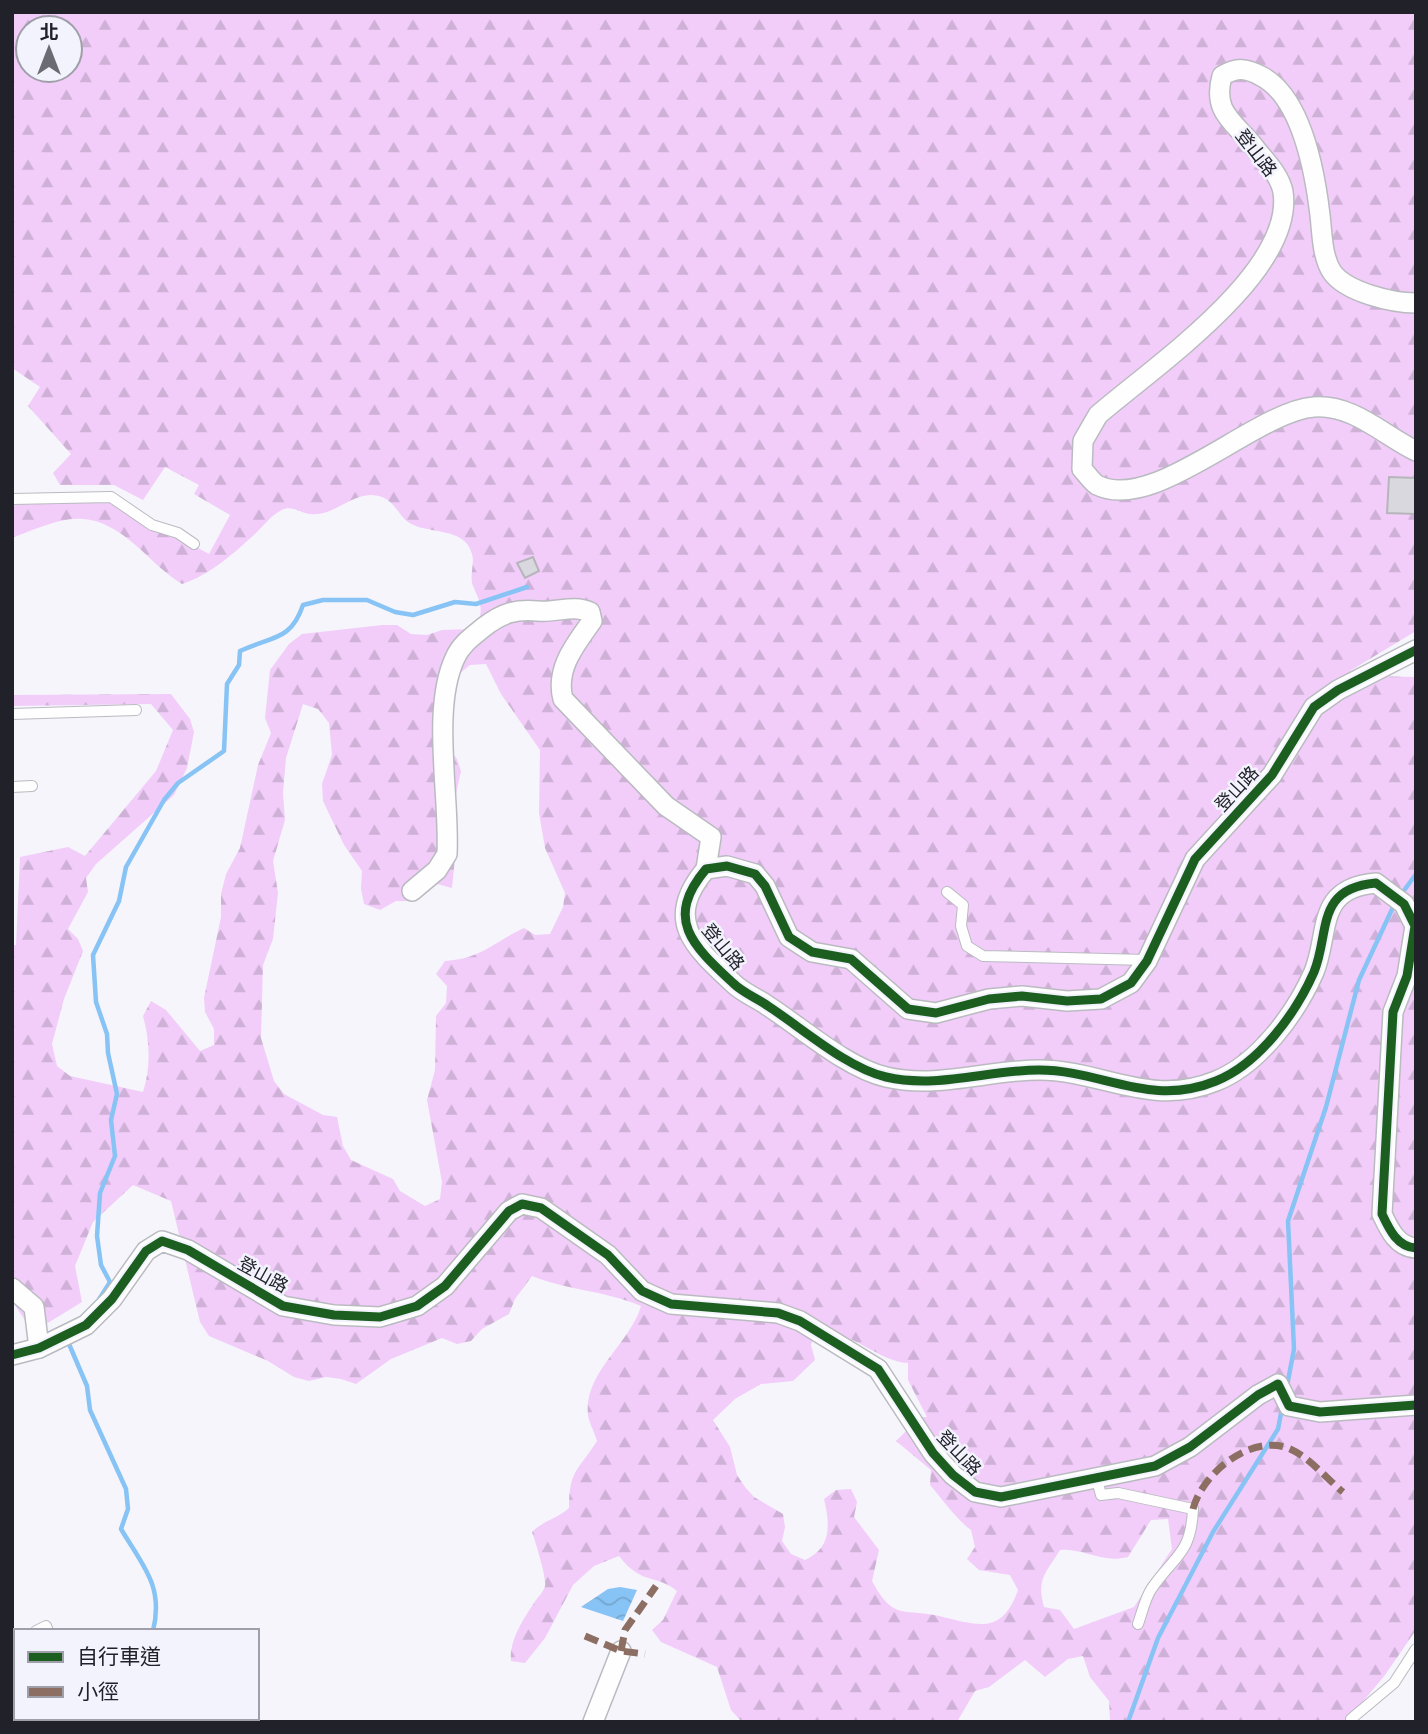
<svg xmlns="http://www.w3.org/2000/svg" width="1428" height="1734" font-family="Bitter,'Noto Sans TC',serif">
<style>
.forest{fill:url(#forest-firs);fill-rule:evenodd}
.water{fill:url(#water-waves)}
.lines{fill:none;stroke-linecap:round;stroke-linejoin:round}
.stream{stroke:#87c3f4;stroke-width:4.5}
.building{fill:#dad8df;stroke:#b6b5bb;stroke-width:2}
.lane-casing{stroke:#babbc1;stroke-width:12}
.street-casing{stroke:#babbc1;stroke-width:22}
.lane{stroke:#fefefe;stroke-width:10}
.street{stroke:#fefefe;stroke-width:19}
.quiet{stroke:#8d6e63;stroke-width:7;stroke-dasharray:14 7;stroke-linecap:butt}
.cycleway-casing{stroke:#f3f3fd;stroke-width:13}
.cycleway{stroke:#1b5e20;stroke-width:9}
.labels{text-anchor:middle;stroke-width:5;stroke-linejoin:round;paint-order:stroke}
.street-label{font-size:18px;fill:#21212a;stroke:#f3f3fd}
</style>
<defs>
<pattern id="forest-firs" width="22" height="20" patternUnits="userSpaceOnUse" patternTransform="scale(1.75)"><rect width="22" height="20" fill="#f2cdfa"/><path d="M5 1l3.5 6h-7zM16 11l3.5 6h-7z" fill="#cfb0d6"/></pattern>
<pattern id="water-waves" width="16" height="10" patternUnits="userSpaceOnUse" patternTransform="scale(1.75)"><rect width="16" height="10" fill="#87c3f4"/><path d="M0 5q4-4 8 0t8 0" fill="none" stroke="#74a7d1"/></pattern>
</defs>
<rect width="100%" height="100%" fill="#f5f5fb"/>
<path class="forest" d="M12,12H1416V631L1350,671L1369,676L1416,677V1630L1385,1675L1346,1722H1110L1109,1701L1090,1677L1083,1656L1068,1659L1045,1677L1025,1660L989,1687L975,1691L957,1722H742L731,1710L717,1667L661,1642L652,1630L663,1620L677,1591C655,1573 642,1586 619,1556L594,1566L573,1585L545,1638L525,1663L511,1661C509,1640 524,1618 536,1600C539,1596 544,1591 545,1586C547,1579 535,1540 532,1532C544,1520 557,1519 569,1508C569,1469 579,1470 597,1441C595,1433 589,1423 588,1415C583,1373 630,1344 641,1306C606,1291 567,1290 532,1276L515,1299L509,1314L482,1329L471,1341L457,1344L442,1338L391,1359L356,1384L341,1379L326,1377L309,1381L294,1377L268,1361L209,1336L200,1322L171,1201L133,1185L93,1222L75,1266L82,1302L33,1332L12,1301V945H16L20,857L68,847L85,856L156,771L173,730L151,704L12,706V695L171,694L190,719L194,732L187,768L174,795L96,864L86,878L88,892L68,929L78,939L83,951L64,999L52,1044L57,1066L70,1076L143,1092C151,1067 150,1041 143,1016L151,1001L166,1010L200,1051L214,1045V1029L205,1012L204,998L221,917V894L226,874L240,848L258,765L271,733L265,718L270,670L289,644L302,634L382,625H397L411,634L427,635L442,630L474,629C485,611 481,604 473,586C469,575 475,564 472,554C465,526 427,535 408,522C396,513 394,496 371,495C350,495 332,517 310,514C299,513 291,504 280,511C271,516 263,526 256,533C234,553 210,575 182,584C166,574 154,562 140,549C92,506 69,515 12,538V506L45,499L111,500L209,554L230,515L194,494L199,485L165,467L143,500L114,485H60L53,473L71,454L28,406L40,387L12,368ZM28,28H70V70H28ZM486,664L501,694L540,750L539,813L545,848L565,893L563,907L550,934L535,935L524,928C494,942 481,959 445,961L436,974L447,986L446,1003L436,1016L435,1070L427,1100L442,1182L440,1199L425,1206L400,1191L393,1179L351,1160L343,1146L337,1117L323,1115L284,1094L274,1081L261,1038L263,965L273,939L278,893L273,861L285,820L283,793L286,758L303,704L318,709L329,723L332,755L322,784L323,801L344,845L362,871L361,889L364,904L380,910L396,901H411L437,884L452,888L456,848L454,803L461,771L457,759L449,748L444,703L459,674L470,665ZM814,1330C852,1330 879,1362 908,1363V1380L927,1417H912L906,1431L896,1441L931,1470L930,1485C942,1499 957,1520 971,1530L975,1547L967,1559L979,1570L1010,1575L1018,1590C1002,1636 977,1625 939,1616C902,1608 894,1621 872,1581L879,1550L854,1517L857,1502L851,1489L836,1490L824,1499C830,1524 832,1548 805,1560L791,1554L782,1541L785,1527L783,1514L754,1497L745,1487L737,1475L730,1447L713,1420L735,1399L761,1384L793,1381L815,1360L811,1345ZM1168,1519L1172,1549L1134,1607L1074,1629L1060,1610L1044,1607C1036,1579 1046,1573 1060,1550C1084,1548 1102,1564 1128,1557L1151,1520Z"/>
<path class="water" d="M620,1587L637,1590L623,1621L581,1607L608,1589Z"/>
<g class="lines">
<g class="stream">
<path d="M1400,896L1416,874"/>
<path d="M98,1301L110,1282L101,1265L97,1236L100,1193L115,1156L111,1120L117,1094L108,1053L107,1034L96,1002L93,955L119,901L126,867L164,800L178,783L224,751L227,684L239,665L240,651C272,636 291,641 303,605L323,600H367L395,612L413,615L455,602L476,604L527,587"/>
<path d="M69,1344L87,1386L90,1410L126,1489L128,1509L121,1529C143,1566 164,1586 153,1631"/>
<path d="M1287,1386L1294,1349L1288,1221L1326,1107L1359,980L1395,903"/>
<path d="M178,1718V1722"/>
<path d="M1128,1722L1158,1638L1213,1532L1278,1429L1282,1408"/>
</g>
</g>
<g class="building">
<path d="M1389,477L1416,478V514L1387,513Z"/>
<path d="M533,557L539,571L525,578L517,563Z"/>
</g>
<g class="lines">
<defs>
<g id="lane">
<path d="M12,499L111,497L152,525L178,533L194,544"/>
<path d="M12,714L136,710"/>
<path d="M12,787L32,786"/>
<path d="M947,892L963,905L961,926L967,946L983,956L1147,960"/>
<path d="M1097,1480L1101,1495L1118,1493L1193,1509C1191,1554 1175,1555 1152,1588C1145,1598 1142,1613 1138,1624"/>
<path d="M36,1631L46,1626L48,1631"/>
<path d="M12,1641L16,1640"/>
<path d="M1352,1722L1351,1719L1394,1683L1416,1649"/>
</g>
<g id="street">
<path d="M1416,303C1392,303 1346,292 1332,272C1322,257 1322,232 1320,215C1315,173 1302,97 1261,76C1246,68 1237,67 1222,76C1212,113 1234,121 1255,148C1265,161 1280,175 1283,192C1295,272 1152,368 1098,415L1083,441L1082,469C1086,473 1092,482 1097,485C1154,514 1256,411 1314,407C1353,404 1383,435 1416,451"/>
<path d="M1416,650L1338,690L1314,707L1272,775L1195,859L1147,961L1131,983L1101,999L1067,1001L1022,996L989,999L936,1013L908,1009L851,959L812,952L789,937L765,886L755,874L727,866L706,869C664,919 692,945 733,983C743,993 757,998 768,1006C802,1028 847,1068 886,1077C937,1089 988,1070 1039,1070C1102,1070 1150,1108 1216,1081C1259,1064 1296,1013 1314,972C1330,933 1315,888 1376,883L1404,904L1415,926L1407,976L1393,1012L1382,1214C1389,1229 1397,1247 1416,1248"/>
<path d="M412,891L437,870L447,854C450,796 431,709 455,658C461,644 473,636 484,627C502,613 515,609 538,611C555,613 574,604 590,612L592,621C575,645 555,669 563,699L666,806L711,837L706,869"/>
<path d="M12,1288L34,1307L39,1348"/>
<path d="M12,1355L39,1348L86,1325L112,1299L146,1251L162,1241L188,1250L283,1306L334,1315L380,1317L417,1306L445,1286L509,1211L522,1204L541,1208L608,1255L642,1291L671,1304L778,1313L800,1321L878,1369L933,1453L953,1475L975,1492L1001,1497L1155,1466L1190,1447L1258,1395L1278,1384L1289,1406L1320,1412L1416,1405"/>
<path d="M593,1722L621,1651"/>
</g>
</defs>
<use href="#lane" class="lane-casing"/>
<use href="#street" class="street-casing"/>
<use href="#lane" class="lane"/>
<use href="#street" class="street"/>
<g class="quiet">
<path d="M1193,1509C1202,1474 1250,1434 1288,1448C1308,1456 1326,1478 1343,1492"/>
<path d="M585,1636L621,1651L645,1654"/>
<path d="M621,1651L625,1630L656,1586"/>
</g>
<defs>
<g id="cycleway">
<path d="M1416,650L1338,690L1314,707L1272,775L1195,859L1147,961L1131,983L1101,999L1067,1001L1022,996L989,999L936,1013L908,1009L851,959L812,952L789,937L765,886L755,874L727,866L706,869C664,919 692,945 733,983C743,993 757,998 768,1006C802,1028 847,1068 886,1077C937,1089 988,1070 1039,1070C1102,1070 1150,1108 1216,1081C1259,1064 1296,1013 1314,972C1330,933 1315,888 1376,883L1404,904L1415,926L1407,976L1393,1012L1382,1214C1389,1229 1397,1247 1416,1248"/>
<path d="M12,1355L39,1348L86,1325L112,1299L146,1251L162,1241L188,1250L283,1306L334,1315L380,1317L417,1306L445,1286L509,1211L522,1204L541,1208L608,1255L642,1291L671,1304L778,1313L800,1321L878,1369L933,1453L953,1475L975,1492L1001,1497L1155,1466L1190,1447L1258,1395L1278,1384L1289,1406L1320,1412L1416,1405"/>
</g>
</defs>
<use href="#cycleway" class="cycleway-casing"/>
<use href="#cycleway" class="cycleway"/>
</g>
<g class="labels">
<g class="street-label">
<text transform="translate(1256 153) rotate(52)" y="6">登山路</text>
<text transform="translate(1237 789) rotate(-47)" y="6">登山路</text>
<text transform="translate(723 947) rotate(50)" y="6">登山路</text>
<text transform="translate(263 1275) rotate(29)" y="6">登山路</text>
<text transform="translate(959 1453) rotate(46)" y="6">登山路</text>
</g>
</g>
<rect width="1428" height="1734" fill="none" stroke="#21212a" stroke-width="28"/>
<rect x="14" y="1629" width="245" height="91" fill="#f3f3fd" stroke="#9f9fa9" stroke-width="2"/>
<rect x="28" y="1652" width="35" height="10" fill="#1b5e20" stroke="#9f9fa9" stroke-width="2"/>
<text x="77" y="1664" font-size="21" fill="#21212a">自行車道</text>
<rect x="28" y="1687" width="35" height="10" fill="#8d6e63" stroke="#9f9fa9" stroke-width="2"/>
<text x="77" y="1699" font-size="21" fill="#21212a">小徑</text>
<g transform="translate(49 49)"><circle r="33" fill="#f3f3fd" stroke="#9f9fa9" stroke-width="2"/>
<path d="M0-5L12 26L0 18L-12 26Z" fill="#6b6b73"/>
<text y="-10" font-size="19" font-weight="bold" text-anchor="middle" fill="#21212a">北</text>
</g>
</svg>
